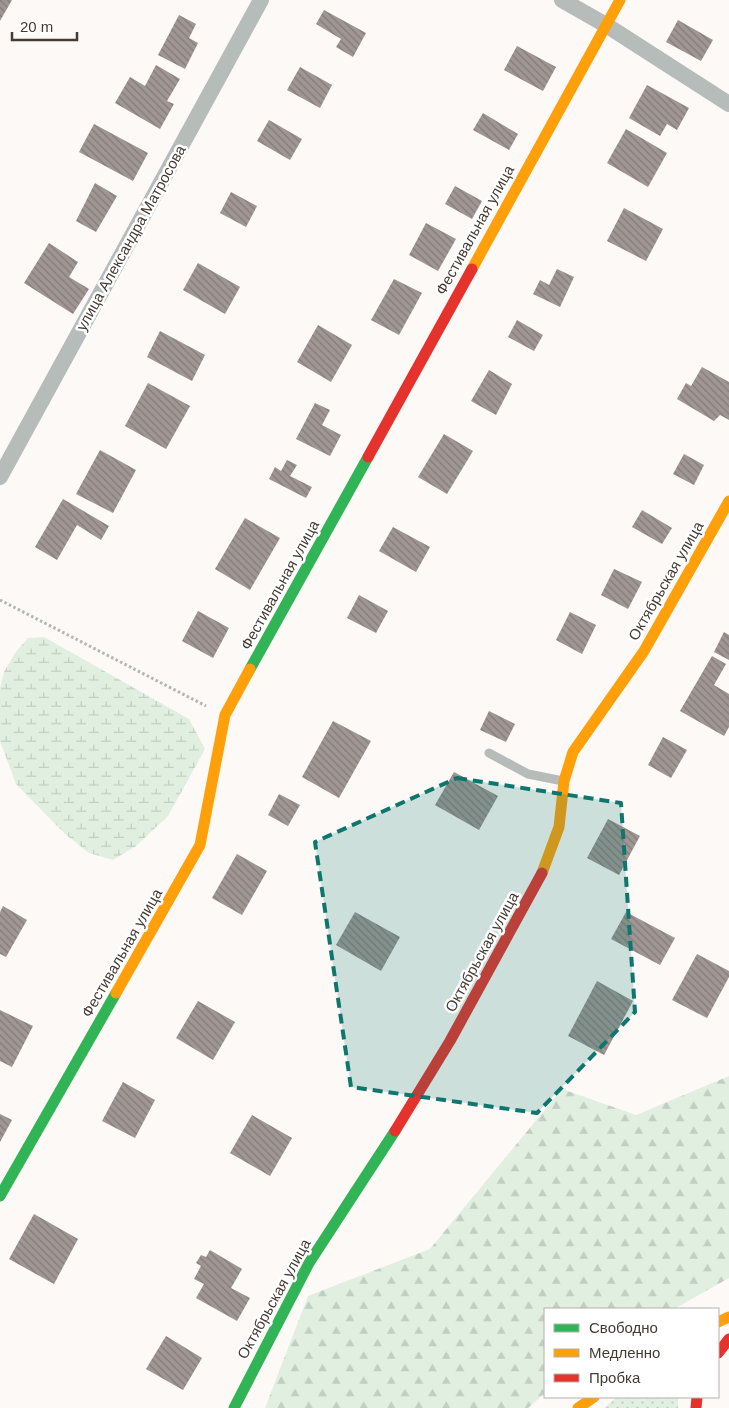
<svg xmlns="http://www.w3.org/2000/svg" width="729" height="1408" font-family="Arial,sans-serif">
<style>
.grass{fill:url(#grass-dots)}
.forest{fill:url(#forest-firs)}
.wetland{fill:url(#wetland-marsh)}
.building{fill:url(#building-back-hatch)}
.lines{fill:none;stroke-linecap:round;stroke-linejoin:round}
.path{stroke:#b3b6b3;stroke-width:3;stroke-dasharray:2.5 2.5;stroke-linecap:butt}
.lane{stroke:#b6bcb9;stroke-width:9}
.street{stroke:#b6bcb9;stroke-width:16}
.fast{stroke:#30b455;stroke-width:11}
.slow{stroke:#ff9f0a;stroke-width:11}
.jam{stroke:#e5322d;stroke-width:11}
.marked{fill:#0f766e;fill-opacity:0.2;stroke:#0f766e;stroke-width:4;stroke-dasharray:10 6;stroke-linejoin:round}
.labels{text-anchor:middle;stroke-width:5;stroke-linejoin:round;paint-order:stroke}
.street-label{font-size:15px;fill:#443b33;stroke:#fff}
</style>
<defs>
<pattern id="grass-dots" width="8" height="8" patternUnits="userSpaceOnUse" patternTransform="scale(1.25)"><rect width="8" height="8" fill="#e0efe0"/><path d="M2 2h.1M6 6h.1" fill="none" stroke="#c1cec1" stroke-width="1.8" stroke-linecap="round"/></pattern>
<pattern id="forest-firs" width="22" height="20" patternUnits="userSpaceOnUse" patternTransform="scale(1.25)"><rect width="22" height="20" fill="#e0efe0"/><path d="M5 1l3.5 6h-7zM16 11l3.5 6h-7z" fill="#c1cec1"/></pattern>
<pattern id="wetland-marsh" width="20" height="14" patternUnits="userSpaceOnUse" patternTransform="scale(1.25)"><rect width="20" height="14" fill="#e0efe0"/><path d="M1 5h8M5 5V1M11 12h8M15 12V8" fill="none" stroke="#c1cec1"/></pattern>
<pattern id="building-back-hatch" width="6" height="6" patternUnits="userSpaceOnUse" patternTransform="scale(1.25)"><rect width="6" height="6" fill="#a09693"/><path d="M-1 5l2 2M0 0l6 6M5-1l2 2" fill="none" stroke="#847c79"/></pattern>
</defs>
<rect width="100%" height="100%" fill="#fcf9f7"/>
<path class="grass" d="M617,1397H678V1408H604Z"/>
<path class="forest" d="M729,1076V1278L674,1309H545V1393L528,1408H265L308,1296L430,1249L562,1089L636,1115Z"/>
<path class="wetland" d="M44,637L189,719L205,749L168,816L136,846L113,860L89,853L65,834L16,784L0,741V688L4,672L15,653L28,638Z"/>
<g class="building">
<path d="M0,0H12L0,21Z"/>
<path d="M324,10L366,33L353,57L336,47L341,39L316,24Z"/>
<path d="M179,15L196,24L189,38L198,43L185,69L158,55Z"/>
<path d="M678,20L713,40L701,61L666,42Z"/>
<path d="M517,46L556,67L543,91L504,70Z"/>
<path d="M156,65L180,79L167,101L174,104L160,129L115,103L130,77L145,86Z"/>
<path d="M300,67L332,85L320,108L287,90Z"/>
<path d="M647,85L689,108L677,130L667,124L660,136L629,118Z"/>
<path d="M483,113L518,134L509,150L473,130Z"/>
<path d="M269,120L302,139L290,160L257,141Z"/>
<path d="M94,124L148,153L133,181L79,152Z"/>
<path d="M626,129L667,153L648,187L607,163Z"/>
<path d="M95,183L117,196L96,232L76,221Z"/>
<path d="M455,186L482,201L472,219L445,204Z"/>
<path d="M231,192L257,206L246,227L220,213Z"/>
<path d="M624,208L663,229L646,261L607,241Z"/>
<path d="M426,223L456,239L438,271L409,255Z"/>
<path d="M49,243L78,262L69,277L89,289L73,314L24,283Z"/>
<path d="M198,263L240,287L225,314L183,290Z"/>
<path d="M557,269L574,277L560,307L533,294L540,280L549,285Z"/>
<path d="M394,279L422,293L399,335L371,320Z"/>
<path d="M517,320L543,335L534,351L508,337Z"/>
<path d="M318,325L352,345L331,382L297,362Z"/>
<path d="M160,331L205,355L192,381L147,357Z"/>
<path d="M702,367L729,382V420L720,415L714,421L677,399L686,383L691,386Z"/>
<path d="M489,370L512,384L496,415L471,401Z"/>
<path d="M148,383L190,406L166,449L125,426Z"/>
<path d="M315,403L330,410L322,425L341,435L330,456L296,439Z"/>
<path d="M444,434L473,451L447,494L418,477Z"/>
<path d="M100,450L136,470L113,513L76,494Z"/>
<path d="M684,454L704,465L694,485L673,474Z"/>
<path d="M287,460L297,465L290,476L312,487L306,498L269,479L275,467L281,471Z"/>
<path d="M63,499L109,526L101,540L77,525L57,560L35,547Z"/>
<path d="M642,510L672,528L662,544L632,527Z"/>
<path d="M245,518L280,538L250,590L215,569Z"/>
<path d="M393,527L430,547L416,572L379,551Z"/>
<path d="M614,569L642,582L628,609L601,595Z"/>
<path d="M359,595L388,611L376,633L347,618Z"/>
<path d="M198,611L229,628L213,658L182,641Z"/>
<path d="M570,612L596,625L582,654L556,640Z"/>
<path d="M724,632L729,635V660L714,652Z"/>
<path d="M712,656L726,664L714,685L729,694V727L724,736L680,711Z"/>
<path d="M489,711L515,724L506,742L480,730Z"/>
<path d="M333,721L371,741L339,798L302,777Z"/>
<path d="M663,737L687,750L671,778L648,765Z"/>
<path d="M454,772L498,796L479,830L435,805Z"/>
<path d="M279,794L300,805L288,826L268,815Z"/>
<path d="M608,819L640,836L619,875L587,858Z"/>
<path d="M237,854L267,871L242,915L212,898Z"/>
<path d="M3,906L27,920L6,957L0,954V912Z"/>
<path d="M355,912L400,937L381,971L336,945Z"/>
<path d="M626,912L675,938L660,965L611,939Z"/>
<path d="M697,954L729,971V977L707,1018L672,1000Z"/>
<path d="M597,981L633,1001L604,1055L568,1036Z"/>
<path d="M198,1001L235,1022L213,1060L176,1038Z"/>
<path d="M0,1010L33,1026L12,1067L0,1061Z"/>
<path d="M123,1082L155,1100L135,1138L102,1121Z"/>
<path d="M0,1114L12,1120L0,1142Z"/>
<path d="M252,1115L292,1138L270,1176L230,1153Z"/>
<path d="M34,1214L78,1239L54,1284L9,1259Z"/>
<path d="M210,1250L242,1269L231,1288L250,1298L237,1321L196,1298L204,1284L194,1279L201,1266L196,1263L201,1255L206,1257Z"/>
<path d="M166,1336L202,1358L183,1390L146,1369Z"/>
</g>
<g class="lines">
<path class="path" d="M0,600L206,706"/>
<path class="lane" d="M489,753L528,774L563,781"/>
<g class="street">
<path d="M562,0L606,25L729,104"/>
<path d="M0,477L261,0"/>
</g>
<g class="fast">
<path d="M250,669L368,457"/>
<path d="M0,1196L116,993"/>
<path d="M234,1408L309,1263L395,1131"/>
</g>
<g class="slow">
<path d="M472,269L620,0"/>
<path d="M542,873L559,827L564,781L573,752L644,651L729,501"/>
<path d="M116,993L200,845L225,715L250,669"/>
<path d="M718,1322L729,1317"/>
<path d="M578,1408L594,1397"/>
</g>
<g class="jam">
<path d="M368,457L472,269"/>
<path d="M395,1131L450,1041L542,873"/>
<path d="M718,1353L729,1339"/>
<path d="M696,1408L697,1397"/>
</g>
</g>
<path class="marked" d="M457,778L621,803L635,1012L537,1113L351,1087L315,842Z"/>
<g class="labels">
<g class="street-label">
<text transform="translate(475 230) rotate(-61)" y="5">Фестивальная улица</text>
<text transform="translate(131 238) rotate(-61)" y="5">улица Александра Матросова</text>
<text transform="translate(666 581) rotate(-60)" y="5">Октябрьская улица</text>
<text transform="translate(280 585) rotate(-61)" y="5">Фестивальная улица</text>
<text transform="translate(482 952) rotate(-61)" y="5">Октябрьская улица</text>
<text transform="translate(122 953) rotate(-60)" y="5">Фестивальная улица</text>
<text transform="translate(274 1299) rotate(-61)" y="5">Октябрьская улица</text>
</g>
</g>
<rect x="544" y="1308" width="175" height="90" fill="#ffffff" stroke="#b4b1ad"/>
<rect x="554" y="1324" width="25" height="8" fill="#30b455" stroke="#b4b1ad"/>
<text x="589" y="1333" font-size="15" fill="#443b33">Свободно</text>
<rect x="554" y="1349" width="25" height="8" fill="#ff9f0a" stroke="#b4b1ad"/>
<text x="589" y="1358" font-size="15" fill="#443b33">Медленно</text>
<rect x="554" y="1374" width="25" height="8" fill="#e5322d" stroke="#b4b1ad"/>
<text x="589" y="1383" font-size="15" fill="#443b33">Пробка</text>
<path d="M12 32v8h65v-8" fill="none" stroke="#443b33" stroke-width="2.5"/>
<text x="20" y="32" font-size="15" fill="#443b33" stroke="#ffffff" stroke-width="4" paint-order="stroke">20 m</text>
</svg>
